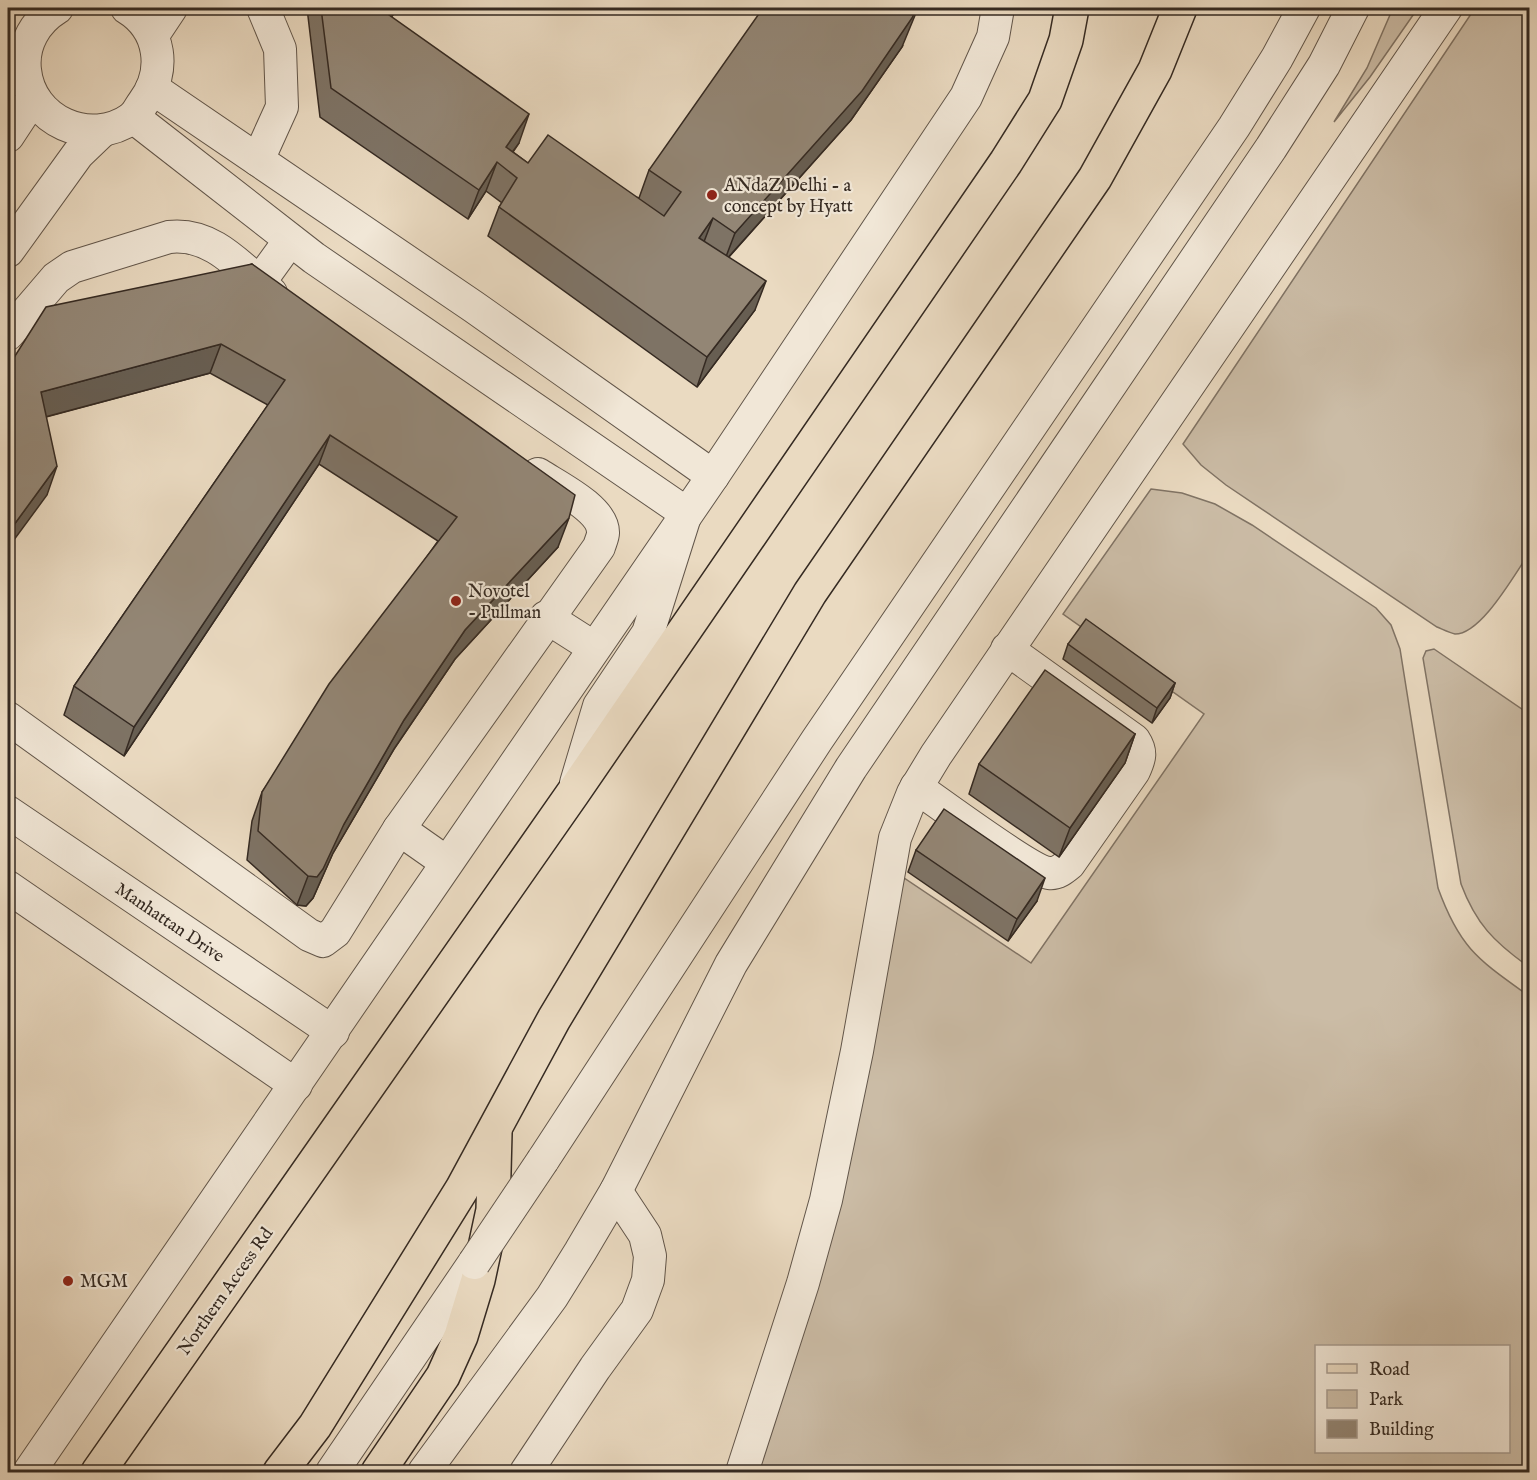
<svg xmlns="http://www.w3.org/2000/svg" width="1537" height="1480" font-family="'IM FELL English',serif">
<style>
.green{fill:#cbbca6;stroke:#807364;stroke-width:1.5;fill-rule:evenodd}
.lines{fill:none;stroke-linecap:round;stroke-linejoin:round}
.minor-casing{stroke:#62564a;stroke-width:34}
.major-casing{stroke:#352a22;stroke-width:36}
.minor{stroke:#f1e7d7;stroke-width:32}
.major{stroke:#eadac1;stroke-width:33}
.minor-bridge-casing{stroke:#62564a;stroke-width:34;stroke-linecap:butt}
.minor-bridge{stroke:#f1e7d7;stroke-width:32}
.wall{fill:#7e7365;stroke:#352a22;stroke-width:1.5}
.shaded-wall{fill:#675e52;stroke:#352a22;stroke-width:1.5}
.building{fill:#938675;stroke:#352a22;stroke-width:1.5}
.poi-dot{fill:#8f2418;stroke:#f1e7d7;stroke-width:2}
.labels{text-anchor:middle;stroke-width:4.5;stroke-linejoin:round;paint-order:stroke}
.poi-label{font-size:18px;fill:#352a22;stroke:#f1e7d7;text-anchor:start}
.street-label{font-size:18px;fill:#352a22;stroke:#f1e7d7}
</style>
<rect width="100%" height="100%" fill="#eadac1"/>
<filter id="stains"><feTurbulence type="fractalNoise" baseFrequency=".00333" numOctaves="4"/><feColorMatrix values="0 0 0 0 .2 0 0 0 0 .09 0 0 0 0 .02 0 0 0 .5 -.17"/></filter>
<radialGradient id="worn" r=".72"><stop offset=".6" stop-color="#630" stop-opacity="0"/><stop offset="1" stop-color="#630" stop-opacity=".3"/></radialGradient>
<g class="green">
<path d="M1393,8H1418L1370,77L1334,122L1367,68Z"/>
<path d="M1475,8H1529L1530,552C1515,573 1482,634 1455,634C1450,633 1442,629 1437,627L1226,485L1201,465L1183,444Z"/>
<path d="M1151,489L1182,493L1215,504L1252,525L1376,608L1391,625L1400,649L1438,888C1460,949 1479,960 1529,996V1472H758L904,878L1031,963L1204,714L1063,614ZM1316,1346H1508V1452H1316Z"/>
<path d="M1434,649L1529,714V967C1494,942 1476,924 1461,884L1423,658L1426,651Z"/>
</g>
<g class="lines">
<defs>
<g id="minor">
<path d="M57,8C36,21 22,44 25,70C30,121 90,148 132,118C137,114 140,107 143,103C167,71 161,29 127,8"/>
<path d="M153,35L171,8"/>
<path d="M152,88L474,307L713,476"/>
<path d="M133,117L314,258L686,513L648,633L599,706L576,783"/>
<path d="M8,136L33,98"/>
<path d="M258,160L282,107L280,49L263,8"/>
<path d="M8,251L78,154L102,131"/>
<path d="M259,283L290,240"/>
<path d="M8,334L56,278L72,267L169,237C212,232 240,267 271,293"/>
<path d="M546,617L593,647"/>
<path d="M8,718L309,935L323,941L335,932L399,829L599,547C600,543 603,537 603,533C604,509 556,486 538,474"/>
<path d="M916,787C938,802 1030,871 1049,873C1057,874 1063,869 1069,864L1134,771C1140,758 1142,752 1134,740L1007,649"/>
<path d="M8,812L333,1032"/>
<path d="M399,829L446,862"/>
<path d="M8,887L296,1085"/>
<path d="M543,1160L817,740L1234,127L1277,58L1304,8"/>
<path d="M29,1472L713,476L966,97L993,37L998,8"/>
<path d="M332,1472L474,1263"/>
<path d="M424,1472L552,1297L580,1252L616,1191L731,964L851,768L1271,148L1324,65L1353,8"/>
<path d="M526,1472L595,1368L637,1310L648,1280L650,1256L645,1235L616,1191"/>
<path d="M742,1472L803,1283L826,1200L857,1051L895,838L913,793L936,755L1446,8"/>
</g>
<g id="major">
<path d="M98,1472L573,793L1006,162L1045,100L1066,40L1072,8"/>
<path d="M280,1472L315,1426L462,1189L554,1019L810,593L1095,178L1155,70L1180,8"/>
<path d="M378,1472L443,1376L461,1336L478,1280L493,1210L495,1133"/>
</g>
</defs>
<use href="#minor" class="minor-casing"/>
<use href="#major" class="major-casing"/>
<use href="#minor" class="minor"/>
<use href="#major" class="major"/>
<defs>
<path id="minor-bridge" d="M474,1263L543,1160"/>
</defs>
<use href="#minor-bridge" class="minor-bridge-casing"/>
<use href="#minor-bridge" class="minor-bridge"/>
</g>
<g class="wall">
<path d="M307,8H398L391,17L519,143L513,152L528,163L639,198L649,170L902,47L851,120L729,257L755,310L697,387L488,236L499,207L502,203L486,191L468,219L320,117Z"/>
<path d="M252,264L558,547L455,659L394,749L333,853L313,898L306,906L297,905L247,860L252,821L262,792L438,541L319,464L124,756L64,715L74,686L268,405L210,373L46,417L47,495L8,367Z"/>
<path d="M1068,644L1175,683L1170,698L1152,723L1063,659Z"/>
<path d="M1135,734L1125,763L1059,857L969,794L979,764Z"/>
<path d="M916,850L1037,901L1008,941L908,872Z"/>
</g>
<g class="shaded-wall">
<path d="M388,8H398L374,41L385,12Z"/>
<path d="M917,8H918L902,47L851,120L724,262L735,233Z"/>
<path d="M529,114L519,143L502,166L506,147Z"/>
<path d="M497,162L486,191L468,219L479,190Z"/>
<path d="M713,218L702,247L699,238Z"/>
<path d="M766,281L755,310L697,387L707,357Z"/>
<path d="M221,344L210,373L30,421L41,392Z"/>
<path d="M330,435L319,464L124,756L134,727Z"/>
<path d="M57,466L47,495L8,548V533Z"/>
<path d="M569,518L558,547L455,659L394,749L333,853L313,898L306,906L297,905L308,876L344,824L404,720L465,630Z"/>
<path d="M1175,683L1170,698L1152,723L1157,708Z"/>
<path d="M1135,734L1125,763L1059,857L1070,828Z"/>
<path d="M1045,878L1037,901L1008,941L1017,919Z"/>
</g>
<g class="building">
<path d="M321,8H388L385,12L529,114L506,147L528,163L548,135L664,216L681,192L649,170L763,8H917L912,18L862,91L735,233L713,218L699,238L766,281L707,357L499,207L517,178L497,162L479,190L331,88Z"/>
<path d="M252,264L575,495L569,518L465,630L404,720L344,824L323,869L317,877L308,876L258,831L262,792L329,684L457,517L330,435L134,727L74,686L285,380L221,344L41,392L57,466L8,533V367L46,307Z"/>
<path d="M1086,619L1175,683L1157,708L1068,644Z"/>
<path d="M1045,670L1135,734L1070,828L979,764Z"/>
<path d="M944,809L1045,878L1017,919L916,850Z"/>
</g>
<g class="poi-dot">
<circle cx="712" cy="195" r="6"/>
<circle cx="456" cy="601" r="6"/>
<circle cx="68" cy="1281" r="6"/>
</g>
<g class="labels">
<g class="poi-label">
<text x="724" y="191">ANdaZ Delhi - a<tspan x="724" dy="21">concept by Hyatt</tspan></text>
<text x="468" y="597">Novotel<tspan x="468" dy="21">- Pullman</tspan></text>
<text x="80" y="1287">MGM</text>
</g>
<g class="street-label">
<text transform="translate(170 922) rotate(34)" y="6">Manhattan Drive</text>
<text transform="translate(225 1291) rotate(-55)" y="6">Northern Access Rd</text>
</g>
</g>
<rect width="1537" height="1480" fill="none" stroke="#eadac1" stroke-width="30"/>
<rect x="9" y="9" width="1519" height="1462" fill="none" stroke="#352a22" stroke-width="3"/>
<rect x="15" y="15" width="1507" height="1450" fill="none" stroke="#352a22" stroke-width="1.5"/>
<rect x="1315" y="1345" width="195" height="108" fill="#f1e7d7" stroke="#a69b8f" stroke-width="1.5"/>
<rect x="1327" y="1364" width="30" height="9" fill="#eadac1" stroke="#a69b8f" stroke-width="1.5"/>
<text x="1369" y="1375" font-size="18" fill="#352a22">Road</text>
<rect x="1327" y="1390" width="30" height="18" fill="#cbbca6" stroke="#a69b8f" stroke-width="1.5"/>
<text x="1369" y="1405" font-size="18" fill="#352a22">Park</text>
<rect x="1327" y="1420" width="30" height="18" fill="#938675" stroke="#a69b8f" stroke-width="1.5"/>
<text x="1369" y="1435" font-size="18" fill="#352a22">Building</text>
<rect width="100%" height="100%" filter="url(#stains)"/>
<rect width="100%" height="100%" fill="url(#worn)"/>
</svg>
